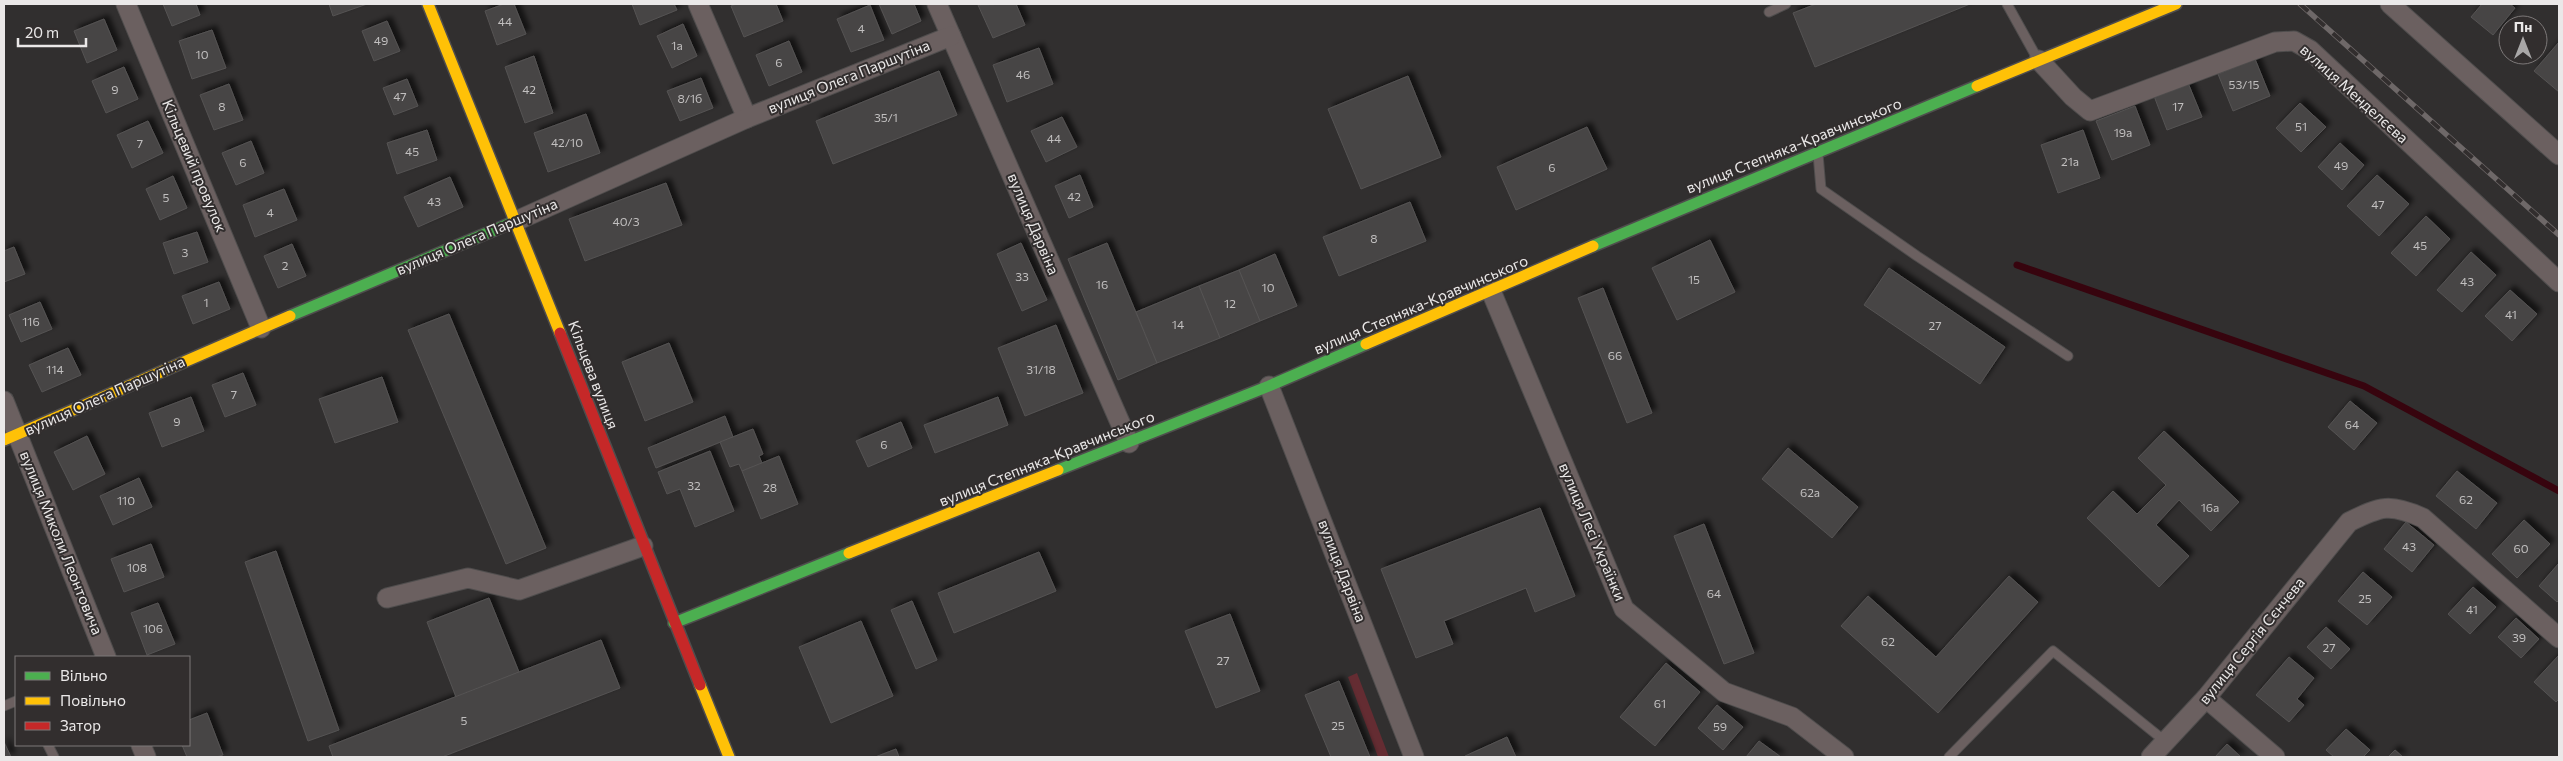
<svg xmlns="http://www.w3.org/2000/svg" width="2563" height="761" font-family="Commissioner,sans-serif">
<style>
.green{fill:#642c32}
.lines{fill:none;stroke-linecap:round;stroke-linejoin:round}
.stream{stroke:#37040e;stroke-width:7}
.building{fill:#474545;stroke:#555353;filter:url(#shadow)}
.lane-casing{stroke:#4f4d4d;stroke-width:11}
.street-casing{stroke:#4f4d4d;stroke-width:21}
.fast-casing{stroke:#4f4d4d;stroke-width:14}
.slow-casing{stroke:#4f4d4d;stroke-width:14}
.jam-casing{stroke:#4f4d4d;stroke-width:14}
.lane{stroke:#6b6060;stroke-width:9}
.street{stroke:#6b6060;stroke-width:19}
.fast{stroke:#4caf50;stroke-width:11}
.slow{stroke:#ffc107;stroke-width:11}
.jam{stroke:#c62828;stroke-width:11}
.rail-casing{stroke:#6e6868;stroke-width:5.5}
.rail{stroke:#322e2e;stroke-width:4;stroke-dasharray:11;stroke-linecap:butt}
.labels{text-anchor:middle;stroke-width:4;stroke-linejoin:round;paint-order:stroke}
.number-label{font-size:12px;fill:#c1bfbf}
.street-label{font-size:15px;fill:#eae8e8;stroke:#322e2e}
</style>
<defs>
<filter id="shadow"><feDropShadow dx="4.5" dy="-4.5" stdDeviation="2.5" flood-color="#0009"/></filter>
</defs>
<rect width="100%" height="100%" fill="#312f2f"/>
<path class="green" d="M1357,673L1389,757H1378L1348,677Z"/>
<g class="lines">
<path class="stream" d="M2017,265L2364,386L2559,491"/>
</g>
<g class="building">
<path d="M163,4H196L200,15L172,26Z"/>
<path d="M329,4H367L333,16Z"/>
<path d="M504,4H514L526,34L497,45L485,11Z"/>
<path d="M632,4H674L677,10L640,25Z"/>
<path d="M736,4H776L783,21L744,37L731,6Z"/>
<path d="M879,4H914L921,21L892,34Z"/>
<path d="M1016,4L1025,25L993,38L978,5Z"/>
<path d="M1816,4H1970L1815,67L1793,13Z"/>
<path d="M2482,4H2510L2515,8L2493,35L2471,17Z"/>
<path d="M870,5L884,40L851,52L837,19Z"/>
<path d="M104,19L117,50L87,63L74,31Z"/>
<path d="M387,21L400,51L374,61L362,31Z"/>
<path d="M683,24L697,56L672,68L657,36Z"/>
<path d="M212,30L226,68L192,79L179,41Z"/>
<path d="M789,41L802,72L769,86L756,55Z"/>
<path d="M2559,42V92L2534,71Z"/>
<path d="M1039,48L1053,84L1007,102L993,65Z"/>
<path d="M534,56L553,113L525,123L505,67Z"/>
<path d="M2255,59L2270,96L2233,111L2218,74Z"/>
<path d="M124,67L138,99L106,113L92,81Z"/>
<path d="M939,71L957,115L833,164L816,121Z"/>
<path d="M1408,76L1441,157L1361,189L1328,109Z"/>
<path d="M701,78L713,108L680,121L667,91Z"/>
<path d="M407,79L418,106L394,115L383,88Z"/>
<path d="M2188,83L2202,117L2167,130L2154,96Z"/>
<path d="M229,84L243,120L214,130L200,95Z"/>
<path d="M2300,103L2326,127L2301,152L2276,128Z"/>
<path d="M2135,106L2150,145L2112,160L2096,121Z"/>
<path d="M586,114L600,153L548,172L534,133Z"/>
<path d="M1062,117L1077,147L1046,162L1031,131Z"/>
<path d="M148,121L163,153L132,168L117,135Z"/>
<path d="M1587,127L1607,169L1516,210L1497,167Z"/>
<path d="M427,130L437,160L397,174L387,143Z"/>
<path d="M2083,130L2100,178L2058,193L2041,145Z"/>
<path d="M251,141L264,173L236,185L222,153Z"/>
<path d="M2340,143L2364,165L2342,190L2318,167Z"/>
<path d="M1080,175L1093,207L1069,218L1055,186Z"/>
<path d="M2377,175L2409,204L2379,236L2347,206Z"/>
<path d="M173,176L187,208L160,220L146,189Z"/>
<path d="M450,177L463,207L418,227L404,197Z"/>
<path d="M666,183L682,225L585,261L569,219Z"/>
<path d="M284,189L297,220L255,237L243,205Z"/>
<path d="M1410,202L1426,241L1339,276L1323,237Z"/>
<path d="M2426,216L2450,239L2416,276L2391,253Z"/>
<path d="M197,232L208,262L174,274L163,243Z"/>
<path d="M1710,240L1735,292L1677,320L1652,268Z"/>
<path d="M1021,243L1047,300L1022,311L997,254Z"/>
<path d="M1107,243L1157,363L1118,380L1068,259Z"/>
<path d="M292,244L306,276L278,288L264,256Z"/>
<path d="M14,247L25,274L4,282V251Z"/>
<path d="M2471,252L2496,275L2462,312L2437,290Z"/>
<path d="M1275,254L1297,306L1260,321L1239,270Z"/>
<path d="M1889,268L2005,347L1980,384L1864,305Z"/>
<path d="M1239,270L1260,321L1220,338L1199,286Z"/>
<path d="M219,282L230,309L193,324L182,296Z"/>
<path d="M1199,286L1220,338L1157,363L1136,312Z"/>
<path d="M1603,288L1652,413L1627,423L1578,298Z"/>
<path d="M2510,290L2537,314L2512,341L2485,316Z"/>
<path d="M40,302L52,329L21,342L9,315Z"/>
<path d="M449,314L546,548L506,564L408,330Z"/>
<path d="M1056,325L1083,393L1025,416L998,348Z"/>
<path d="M669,343L693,402L645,421L622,362Z"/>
<path d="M68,348L81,375L42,392L29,365Z"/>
<path d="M243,373L256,405L225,417L212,385Z"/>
<path d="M382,377L398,422L335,443L319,399Z"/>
<path d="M191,397L204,431L162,447L149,413Z"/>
<path d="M998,397L1008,425L935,453L924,425Z"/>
<path d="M2350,401L2377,423L2354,450L2328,427Z"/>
<path d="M725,416L733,437L656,468L648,448Z"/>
<path d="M901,422L912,448L868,467L856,441Z"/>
<path d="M753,429L763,454L759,456L762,463L742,471L739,464L730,467L720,442Z"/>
<path d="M2164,431L2239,502L2211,531L2179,500L2156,525L2189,556L2159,587L2087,518L2113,491L2137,514L2166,485L2138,458Z"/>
<path d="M87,436L105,474L73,490L54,452Z"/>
<path d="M1788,448L1858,507L1832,538L1762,479Z"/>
<path d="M710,451L734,511L695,527L680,489L667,494L658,472Z"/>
<path d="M779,456L798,504L761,519L742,471Z"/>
<path d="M2457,471L2497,503L2476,529L2436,496Z"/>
<path d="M139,478L152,507L113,525L100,496Z"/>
<path d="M1540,508L1575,596L1535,612L1526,588L1444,621L1453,644L1416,658L1381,569Z"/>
<path d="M2524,520L2550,544L2517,578L2492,554Z"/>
<path d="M2406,522L2434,545L2412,572L2384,549Z"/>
<path d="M1704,524L1754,653L1724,664L1674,536Z"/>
<path d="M151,544L164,577L124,592L111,559Z"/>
<path d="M276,551L339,730L308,741L245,562Z"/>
<path d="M1039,552L1056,591L954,633L938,593Z"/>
<path d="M2559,563V600L2557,602L2539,586Z"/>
<path d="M2363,572L2392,597L2367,625L2338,601Z"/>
<path d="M2009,576L2038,602L1938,713L1841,626L1868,596L1936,657Z"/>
<path d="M2473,587L2496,607L2470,634L2448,614Z"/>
<path d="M489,598L519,672L456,697L427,622Z"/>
<path d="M912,601L937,660L916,669L891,610Z"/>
<path d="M158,603L175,644L147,655L131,613Z"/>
<path d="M1230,614L1260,691L1216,708L1185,631Z"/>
<path d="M2516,618L2539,639L2521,658L2498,637Z"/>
<path d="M861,621L893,696L831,723L799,647Z"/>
<path d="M2326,627L2350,649L2331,669L2307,647Z"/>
<path d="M601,640L620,688L442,757H333L329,746Z"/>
<path d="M2559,655V699L2556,702L2534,682Z"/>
<path d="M2289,657L2314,678L2297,699L2304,705L2289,722L2256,695Z"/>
<path d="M1666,663L1700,692L1655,746L1620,717Z"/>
<path d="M1339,681L1370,757H1331L1305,695Z"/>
<path d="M1717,705L1743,727L1723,750L1698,728Z"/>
<path d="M207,713L223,755L216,757H187L182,745H189V720Z"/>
<path d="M2346,729L2370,750L2363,757H2334L2326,750Z"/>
<path d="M1507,737L1516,757H1466L1465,756Z"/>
<path d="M1759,741L1781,757H1746Z"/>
<path d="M4,742L11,757H4Z"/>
<path d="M2227,744L2241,757H2215Z"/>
<path d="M896,749L899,757H875Z"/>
<path d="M2395,750L2403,757H2388Z"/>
</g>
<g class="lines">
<defs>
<g id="lane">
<path d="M2007,4L2037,58"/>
<path d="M1769,12L1786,4"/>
<path d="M1818,154L1821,189L1917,256L2068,356"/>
<path d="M4,706L16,701"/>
<path d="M48,745L54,757"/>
<path d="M1949,757L2053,651L2166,742"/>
</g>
<g id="street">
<path d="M126,4L261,328"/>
<path d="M698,4L747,118"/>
<path d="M937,4L1129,443"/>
<path d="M2390,4L2559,155"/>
<path d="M2039,60L2073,97L2090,111L2275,42L2294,41L2310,50L2559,282"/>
<path d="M516,221L747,118L951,36"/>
<path d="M1491,291L1624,609L1724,692L1792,717L1844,757"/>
<path d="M1269,386L1414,757"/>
<path d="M4,401L106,657"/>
<path d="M387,598L468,578L519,590L643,546"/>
<path d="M2206,698L2275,757"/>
<path d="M141,745L146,757"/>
<path d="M2151,757L2206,698L2349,522C2381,506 2390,503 2423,518L2559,638"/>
</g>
<g id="fast">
<path d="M1593,246L1977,86"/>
<path d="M290,316L516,221"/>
<path d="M1058,470L1269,386L1366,344"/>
<path d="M674,623L849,553"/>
</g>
<g id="slow">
<path d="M428,4L560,333"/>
<path d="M1977,86L2176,4"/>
<path d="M1366,344L1593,246"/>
<path d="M4,440L290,316"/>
<path d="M849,553L1058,470"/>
<path d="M700,685L729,757"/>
</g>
<path id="jam" d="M560,333L700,685"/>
</defs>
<use href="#lane" class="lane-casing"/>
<use href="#street" class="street-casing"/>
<use href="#fast" class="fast-casing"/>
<use href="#slow" class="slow-casing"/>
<use href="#jam" class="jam-casing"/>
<use href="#lane" class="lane"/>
<use href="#street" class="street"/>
<use href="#fast" class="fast"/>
<use href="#slow" class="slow"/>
<use href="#jam" class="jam"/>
<defs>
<path id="rail" d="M2300,4L2559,235"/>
</defs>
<use href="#rail" class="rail-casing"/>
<use href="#rail" class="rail"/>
</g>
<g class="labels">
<g class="number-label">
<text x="505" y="26">44</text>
<text x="861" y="33">4</text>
<text x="381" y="45">49</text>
<text x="677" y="50">1а</text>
<text x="202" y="59">10</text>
<text x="779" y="67">6</text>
<text x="1023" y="79">46</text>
<text x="2244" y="89">53/15</text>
<text x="115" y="94">9</text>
<text x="529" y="94">42</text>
<text x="400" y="101">47</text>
<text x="690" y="103">8/1б</text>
<text x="222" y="111">8</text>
<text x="2178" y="111">17</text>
<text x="886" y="122">35/1</text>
<text x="2301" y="131">51</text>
<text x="2123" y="137">19а</text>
<text x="1054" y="143">44</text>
<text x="567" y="147">42/10</text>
<text x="140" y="148">7</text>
<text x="412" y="156">45</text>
<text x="2070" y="166">21а</text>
<text x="243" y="167">6</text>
<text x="2341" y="170">49</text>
<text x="1552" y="172">6</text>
<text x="1074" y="201">42</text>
<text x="166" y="202">5</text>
<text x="434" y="206">43</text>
<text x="2378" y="209">47</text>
<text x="270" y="217">4</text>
<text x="626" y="226">40/3</text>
<text x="1374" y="243">8</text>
<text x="2420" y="250">45</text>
<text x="185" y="257">3</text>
<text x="285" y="270">2</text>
<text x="1022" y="281">33</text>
<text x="1694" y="284">15</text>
<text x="2467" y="286">43</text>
<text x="1102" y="289">16</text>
<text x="1268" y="292">10</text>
<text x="206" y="307">1</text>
<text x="1230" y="308">12</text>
<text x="2511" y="319">41</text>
<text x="31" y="326">116</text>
<text x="1178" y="329">14</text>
<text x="1935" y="330">27</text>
<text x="1615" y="360">66</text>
<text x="55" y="374">114</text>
<text x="1041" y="374">31/18</text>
<text x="234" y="399">7</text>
<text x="177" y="426">9</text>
<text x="2352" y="429">64</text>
<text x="884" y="449">6</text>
<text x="694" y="490">32</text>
<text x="770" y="492">28</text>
<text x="1810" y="497">62а</text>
<text x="2466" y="504">62</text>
<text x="126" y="505">110</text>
<text x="2210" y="512">16а</text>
<text x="2409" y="551">43</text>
<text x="2521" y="553">60</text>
<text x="137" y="572">108</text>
<text x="1714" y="598">64</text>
<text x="2365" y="603">25</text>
<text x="2472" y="614">41</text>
<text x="153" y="633">106</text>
<text x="2519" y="642">39</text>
<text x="1888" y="646">62</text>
<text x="2329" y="652">27</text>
<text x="1223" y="665">27</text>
<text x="1660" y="708">61</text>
<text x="464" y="725">5</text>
<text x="1338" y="730">25</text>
<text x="1720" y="731">59</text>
</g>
<g class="street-label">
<text transform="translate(849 77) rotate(-22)" y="5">вулиця Олега Паршутіна</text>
<text transform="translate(2354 94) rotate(42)" y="5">вулиця Менделєєва</text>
<text transform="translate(1794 146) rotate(-22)" y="5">вулиця Степняка-Кравчинського</text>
<text transform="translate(194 166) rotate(67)" y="5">Кільцевий провулок</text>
<text transform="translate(1033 224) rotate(67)" y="5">вулиця Дарвіна</text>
<text transform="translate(477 237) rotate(-23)" y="5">вулиця Олега Паршутіна</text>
<text transform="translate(1421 305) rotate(-23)" y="5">вулиця Степняка-Кравчинського</text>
<text transform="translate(593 375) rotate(69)" y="5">Кільцева вулиця</text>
<text transform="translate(105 396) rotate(-24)" y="5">вулиця Олега Паршутіна</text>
<text transform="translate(1047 459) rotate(-22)" y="5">вулиця Степняка-Кравчинського</text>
<text transform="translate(1592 532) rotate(67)" y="5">вулиця Лесі Українки</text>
<text transform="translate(61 543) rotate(68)" y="5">вулиця Миколи Леонтовича</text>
<text transform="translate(1342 571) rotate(69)" y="5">вулиця Дарвіна</text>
<text transform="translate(2252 641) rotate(-51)" y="5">вулиця Сергія Сєнчева</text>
</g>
</g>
<rect width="2563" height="761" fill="none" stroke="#eae8e8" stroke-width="10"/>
<rect x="15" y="656" width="175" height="90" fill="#322e2e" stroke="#7c7878"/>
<rect x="25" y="672" width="25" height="8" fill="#4caf50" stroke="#7c7878"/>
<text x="60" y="681" font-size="15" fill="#eae8e8">Вільно</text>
<rect x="25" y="697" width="25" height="8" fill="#ffc107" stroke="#7c7878"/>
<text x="60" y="706" font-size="15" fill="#eae8e8">Повільно</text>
<rect x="25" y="722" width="25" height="8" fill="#c62828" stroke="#7c7878"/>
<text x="60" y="731" font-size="15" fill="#eae8e8">Затор</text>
<g transform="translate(2523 40)"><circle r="24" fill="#322e2e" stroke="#7c7878"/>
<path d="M0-4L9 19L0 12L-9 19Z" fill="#a9a7a7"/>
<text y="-8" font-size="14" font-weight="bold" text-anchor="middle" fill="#eae8e8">Пн</text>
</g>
<path d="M18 38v8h68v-8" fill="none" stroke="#eae8e8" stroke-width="2.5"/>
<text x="25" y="38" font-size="15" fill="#eae8e8" stroke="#322e2e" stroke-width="4" paint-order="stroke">20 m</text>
</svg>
